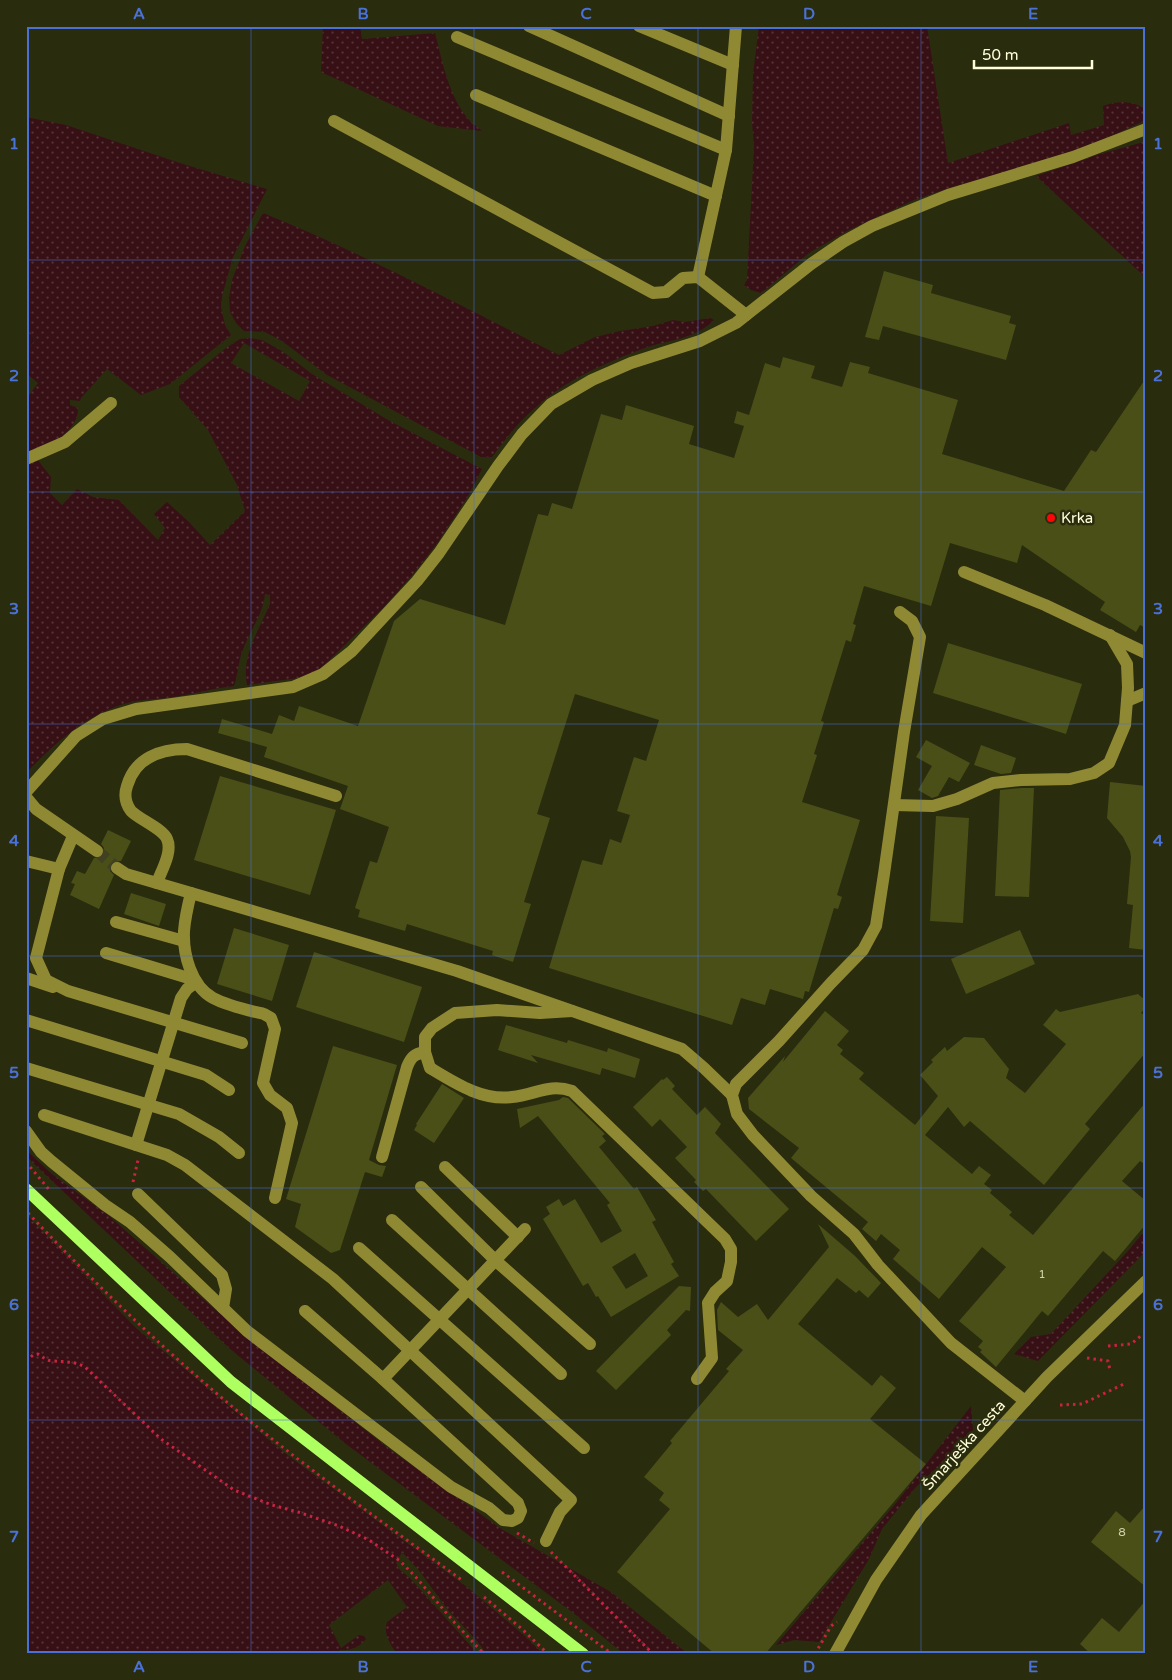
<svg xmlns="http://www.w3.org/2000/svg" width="1172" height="1680" font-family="'Varela Round',sans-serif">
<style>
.grass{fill:url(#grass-dots);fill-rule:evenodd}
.forest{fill:url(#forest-firs)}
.building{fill:#4a4f18;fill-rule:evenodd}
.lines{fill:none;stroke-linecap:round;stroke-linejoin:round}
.minor-tunnel{stroke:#3f4122;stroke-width:12;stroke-dasharray:12 6;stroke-linecap:butt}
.path{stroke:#c92340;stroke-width:3;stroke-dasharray:2.5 4;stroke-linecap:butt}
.minor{stroke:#908934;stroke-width:12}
.major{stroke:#aeff60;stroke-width:12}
.grid{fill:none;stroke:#4a71d8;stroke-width:1;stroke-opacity:0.55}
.poi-dot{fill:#ff0508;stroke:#2a2c0e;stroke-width:2}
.labels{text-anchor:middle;stroke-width:5;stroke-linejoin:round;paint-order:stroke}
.number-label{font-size:12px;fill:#d2d3a9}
.poi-label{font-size:15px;fill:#ffffd9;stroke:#2a2c0e;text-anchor:start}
.street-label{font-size:15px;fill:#ffffd9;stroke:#2a2c0e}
.neatline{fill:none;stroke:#4a71d8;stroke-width:2}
.grid-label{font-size:16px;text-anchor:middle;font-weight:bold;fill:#4a71d8}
</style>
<defs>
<pattern id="grass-dots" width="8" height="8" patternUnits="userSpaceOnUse" patternTransform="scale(1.25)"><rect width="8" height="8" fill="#371016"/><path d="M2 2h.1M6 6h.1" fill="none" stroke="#553437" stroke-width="1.8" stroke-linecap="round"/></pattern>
<pattern id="forest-firs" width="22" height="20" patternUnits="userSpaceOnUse" patternTransform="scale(1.25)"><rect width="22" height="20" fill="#371016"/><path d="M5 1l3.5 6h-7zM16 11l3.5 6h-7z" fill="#553437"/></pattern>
</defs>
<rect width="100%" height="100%" fill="#2a2c0e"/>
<g class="grass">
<path d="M323,26H360L362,39L435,33C442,60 448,92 465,115C469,121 476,126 482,131L438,126L321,72Z"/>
<path d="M759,26H927L948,163L1069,123L1071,135L1104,125L1103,106C1116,101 1134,100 1146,110V120L1107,138L1049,160L949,188L914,200L849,230L809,253L761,293L751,290L744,285L747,280L754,146L752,123L753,74Z"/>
<path d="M26,117L66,125L183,164L267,189L233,257L222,296L221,307L225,325L231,335L170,384L141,395L107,369L81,398L80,401L70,400V405L78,408C79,433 45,447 26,455V399L38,383L26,373V348L30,347L35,339L26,327Z"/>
<path d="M1146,140V278L1036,176L1100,154L1140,143Z"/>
<path d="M263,213C365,254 461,306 559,355L595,337L620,331L653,326L673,320L685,322L710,318L714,320C694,340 670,339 645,348C605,363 567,379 535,408C518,422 505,440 492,457H481L327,375L282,341L265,332L244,331L236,323L230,312L229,298L232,280L245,246Z"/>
<path d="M250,338L262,340L282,351L312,374L388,420L482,469L467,498L438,542L415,572L384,607L320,669L306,677L247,685C241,656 259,630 270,604V595L265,594C263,615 249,632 242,652C238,663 238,675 234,686C213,688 194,694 174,697C161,699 148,699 136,701C91,710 57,741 26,773V464L37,459L51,477L50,493L62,505L77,489L93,497L119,500L158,540L165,528L154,514L167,502L189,522L210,545L245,511L237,485L208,430L179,397V386L226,348L240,339ZM244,343L310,381L299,401L231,363Z"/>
<path d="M26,1150L52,1174L109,1216L244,1335L392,1451L503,1530L611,1592L688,1654H624L572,1612L346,1444L229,1348L32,1162L26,1155Z"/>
<path d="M26,1214L135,1327L286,1454L467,1587L526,1637L543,1654H487L477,1641L447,1609L421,1573L402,1552L396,1563L399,1569L410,1578L478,1654H397C390,1644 383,1634 387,1622L407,1607L388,1580L329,1625L341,1648L359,1635L364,1636L366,1639C360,1647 350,1651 340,1650L338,1654H32L26,1648Z"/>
<path d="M1146,1229V1251L1038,1361L1014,1354L1031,1337L1051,1334L1128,1251Z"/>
<path d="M971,1406L973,1430L967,1441L948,1461L933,1471L916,1487L882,1529L869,1559L819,1642L794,1640L776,1645L896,1503Z"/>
</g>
<path class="forest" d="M26,327L35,339L30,347L26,348Z"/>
<g class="building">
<path d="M884,271L933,285L931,293L1011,316L1009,323L1016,325L1006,360L883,326L879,340L865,337Z"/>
<path d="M783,357L815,366L811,378L842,387L850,362L870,367L868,373L958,400L942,454L1064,491L1091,450L1096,452L1146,378V628L1140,625L1136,632L1100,610L1105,602L1022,545L1017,563L950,543L931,606L864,586L853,624L856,625L851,642L846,640L821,721L824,722L814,754L817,755L802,802L860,820L837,895L842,897L838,909L834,908L809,992L805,991L803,999L770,989L765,1005L741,998L732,1025L549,968L582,860L602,865L610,839L621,843L630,815L617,811L634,757L646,761L659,720L575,694L537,814L550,818L524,902L531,904L513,962L492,955L493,951L407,924L405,931L358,917L360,910L355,908L370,861L377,863L389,827L340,809L348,786L264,757L267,747L218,733L222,719L272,734L279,715L294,721L299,706L358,726L394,621L420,599L505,625L538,514L548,516L552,503L572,509L601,414L622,420L626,405L694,426L689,444L734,458L744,426L734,423L737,411L749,415L765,363L780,368Z"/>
<path d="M948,643L1082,684L1066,734L933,693Z"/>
<path d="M926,740L970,763L959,782L949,777L938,796L932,798L918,790L932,766L916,757Z"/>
<path d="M981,745L1016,758L1011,773L1001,774L974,765Z"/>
<path d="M220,776L336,810L310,895L194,860Z"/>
<path d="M1110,782L1146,786V950L1129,948L1133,905L1127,904L1131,857L1130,851L1123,837L1107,818Z"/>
<path d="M1022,788H1034L1029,897L995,896L1000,790Z"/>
<path d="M936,816L969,818L963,923L930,921Z"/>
<path d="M108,830L131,841L121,861H114L110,864V871L114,875L99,909L70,895L75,884L71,883L77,871L85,874L94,858H100L104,855V848L101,844Z"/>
<path d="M131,893L166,904L159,926L124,914Z"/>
<path d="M234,928L289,945L272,1001L217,984Z"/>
<path d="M1020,930L1035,964L966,994L951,959Z"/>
<path d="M314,952L422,987L404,1042L296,1007Z"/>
<path d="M1138,994L1146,1001V1007L1141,1013L1146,1016V1052L1085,1124L1090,1129L1044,1185L970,1121L964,1127L948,1107L925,1135L972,1174L979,1166L991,1175L984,1184L992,1190L990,1193L1012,1212L1009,1215L1033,1235L1146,1102V1165L1140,1161L1122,1181L1146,1201V1224L1115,1261L1103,1251L1048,1316L1042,1311L996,1367L980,1352L982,1350L978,1347L983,1341L959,1321L1006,1267L982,1247L939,1299L893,1259L900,1250L881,1234L876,1241L862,1229L868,1222L791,1158L799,1148L749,1109L748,1098L785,1056L783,1062L825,1011L849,1031L837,1045L843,1050L840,1054L864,1073L859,1079L915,1125L938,1096L920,1075L933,1062L931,1060L945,1047L947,1051L964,1037L984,1038L1009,1069L1006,1078L1025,1093L1066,1044L1043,1025L1056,1009L1060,1012Z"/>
<path d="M506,1025L567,1043L568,1040L607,1052L608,1048L640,1059L635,1078L602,1068L600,1075L531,1055L538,1063L498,1050Z"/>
<path d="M333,1046L397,1065L369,1160L379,1165L386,1166L382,1177L365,1172L340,1250L331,1253L295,1227L301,1204L286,1199Z"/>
<path d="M667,1077L675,1086L672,1089L697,1115L705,1107L721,1124L715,1133L789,1209L756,1241L706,1189L703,1191L694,1182L696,1180L675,1158L687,1147L660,1119L652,1127L633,1107L662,1079L663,1080Z"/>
<path d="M442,1084L464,1098L434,1143L414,1130L417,1125L416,1124Z"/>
<path d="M563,1097L568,1098L605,1134L602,1136L606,1141L599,1147L634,1189L637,1187L656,1220L652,1222L674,1262L671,1264L679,1276L611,1317L598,1296L596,1297L588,1283L583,1286L543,1219L550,1214L546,1207L559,1199L563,1206L575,1199L601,1243L622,1231L607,1205L610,1203L538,1116L520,1128L517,1109L559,1100ZM635,1253L648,1276L626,1289L612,1267Z"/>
<path d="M818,1224L855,1256L881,1283L868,1298L859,1290L856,1293L837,1278L798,1324L872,1386L881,1375L896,1388L870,1419L926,1464L765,1654H715L617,1572L670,1509L659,1500L664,1493L644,1477L672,1443L670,1441L729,1371L726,1369L743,1350L718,1330L717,1310L721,1302L738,1317L757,1304L768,1320L829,1247Z"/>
<path d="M679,1286L691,1287L690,1311L686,1310L667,1330L671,1335L616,1390L596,1371Z"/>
<path d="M1146,1505V1587L1091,1542L1116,1511L1130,1523Z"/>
<path d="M1146,1600V1654H1091L1080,1644L1102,1618L1119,1632Z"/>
</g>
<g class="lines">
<path class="minor-tunnel" d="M97,851L117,868"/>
<g class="path">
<path d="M26,1162L51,1192"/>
<path d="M133,1182L138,1160"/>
<path d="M28,1213C98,1287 172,1358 251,1422C320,1478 392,1529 463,1581"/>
<path d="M1108,1346L1131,1344L1142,1335"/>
<path d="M1087,1358L1108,1361L1110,1370"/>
<path d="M26,1361L33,1355L38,1354C43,1357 47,1361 53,1361C65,1362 74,1361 85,1367L161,1439L234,1490L272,1505L298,1512L339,1526L369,1540L400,1561L415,1576L454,1622L484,1654"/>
<path d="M1060,1405L1082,1404L1126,1383"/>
<path d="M517,1533L534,1543"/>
<path d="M551,1552L653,1654"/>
<path d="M502,1572L612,1654"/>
<path d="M484,1597L522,1629L548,1654"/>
<path d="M815,1654L831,1626L837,1622"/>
</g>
<g class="minor">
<path d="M529,26L729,116"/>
<path d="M639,26L733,65"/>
<path d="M457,37L726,150"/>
<path d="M476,95L716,196"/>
<path d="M334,121L653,293L666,292L683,278L698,277L746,315"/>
<path d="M698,277L726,150L736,26"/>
<path d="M26,459L65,442L111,403"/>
<path d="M964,572L1045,605L1146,653"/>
<path d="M900,612L912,621L920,637L904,732L884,874L876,926L863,950L831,983L779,1041L736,1084L732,1095L737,1114L753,1135L811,1196L854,1234L878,1265L951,1343L1025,1401"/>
<path d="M1127,701L1146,693"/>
<path d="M26,792L76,736L103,719L136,709L293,687L323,674L352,651L417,581L439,553L498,466L522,434L551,404L592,380L631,363L700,341L736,323L811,264L843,242L872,226L948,195L1073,157L1146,129"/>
<path d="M26,797L36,809L97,851"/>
<path d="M894,805L933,806L957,799L993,783L1021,780L1070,779L1094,773L1109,763L1125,725L1128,688L1127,664L1110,635"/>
<path d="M73,836L59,869L36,958L46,980L68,991L242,1043"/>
<path d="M26,861L59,869"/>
<path d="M117,868L126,874L457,971L682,1049L704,1068L732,1095"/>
<path d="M157,883C161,871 173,852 167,839C163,829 140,820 131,811C125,803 124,795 127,786C135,758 160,749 187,749L336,796"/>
<path d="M191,893C188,905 185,918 184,931C183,954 191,986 213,998C228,1006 247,1010 264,1014L271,1018L275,1029L263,1083L270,1095L287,1108L292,1123L275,1198"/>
<path d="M116,922L184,941"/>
<path d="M106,953L195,980"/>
<path d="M26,978L53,987"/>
<path d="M572,1011L540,1013L497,1010L455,1013L432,1028L425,1037V1052L430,1068C455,1083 482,1101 512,1097C535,1095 549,1083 572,1091L725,1239L731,1249V1262L727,1281L715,1292L708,1303L712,1358L697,1379"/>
<path d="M26,1020L206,1075L229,1090"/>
<path d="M26,1068L179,1114L219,1137L239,1153"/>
<path d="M44,1115L167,1155L185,1165L333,1279L571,1500L560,1512L546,1541"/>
<path d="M26,1131L41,1152L51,1161L105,1205L130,1222L170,1257L247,1331L451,1487L489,1508L503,1520L512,1521L518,1518L521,1511L518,1503L383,1379"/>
<path d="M136,1145L181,998L187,989L196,982"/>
<path d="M382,1157L407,1067C411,1057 414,1054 425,1052"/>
<path d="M445,1167L518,1237"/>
<path d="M421,1187L496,1261L590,1344"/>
<path d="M138,1194L222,1275L226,1289L223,1308"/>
<path d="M392,1220L561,1374"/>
<path d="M359,1248L584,1448"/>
<path d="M305,1311L383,1379L525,1229"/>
<path d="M835,1654L876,1580L921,1515L1047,1377L1146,1281"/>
</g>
<path class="major" d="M26,1189L231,1382L583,1654"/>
</g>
<path class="grid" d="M251,26V1654M474,26V1654M698,26V1654M921,26V1654M26,260H1146M26,492H1146M26,724H1146M26,956H1146M26,1188H1146M26,1420H1146"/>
<circle class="poi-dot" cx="1051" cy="518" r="5"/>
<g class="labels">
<g class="number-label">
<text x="1042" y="1278">1</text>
<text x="1122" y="1536">8</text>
</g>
<g class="poi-label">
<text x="1061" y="523">Krka</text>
</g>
<g class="street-label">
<text transform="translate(964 1445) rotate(-48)" y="5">Šmarješka cesta</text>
</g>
</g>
<rect width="1172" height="1680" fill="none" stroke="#2a2c0e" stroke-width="55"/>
<path d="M974 60v8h118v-8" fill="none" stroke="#ffffd9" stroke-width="2.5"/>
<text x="982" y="60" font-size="15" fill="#ffffd9" stroke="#2a2c0e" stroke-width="4" paint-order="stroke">50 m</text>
<rect x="28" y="28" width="1116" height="1624" class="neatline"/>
<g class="grid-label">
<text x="139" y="19">A</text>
<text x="363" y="19">B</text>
<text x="586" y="19">C</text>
<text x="809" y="19">D</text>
<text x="1033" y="19">E</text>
<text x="14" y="149">1</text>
<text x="1158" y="149">1</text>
<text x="14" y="381">2</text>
<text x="1158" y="381">2</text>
<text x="14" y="614">3</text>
<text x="1158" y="614">3</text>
<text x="14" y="846">4</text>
<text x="1158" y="846">4</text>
<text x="14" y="1078">5</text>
<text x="1158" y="1078">5</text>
<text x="14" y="1310">6</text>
<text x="1158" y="1310">6</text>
<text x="14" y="1542">7</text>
<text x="1158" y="1542">7</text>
<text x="139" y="1672">A</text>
<text x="363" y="1672">B</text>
<text x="586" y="1672">C</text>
<text x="809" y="1672">D</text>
<text x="1033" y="1672">E</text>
</g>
</svg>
